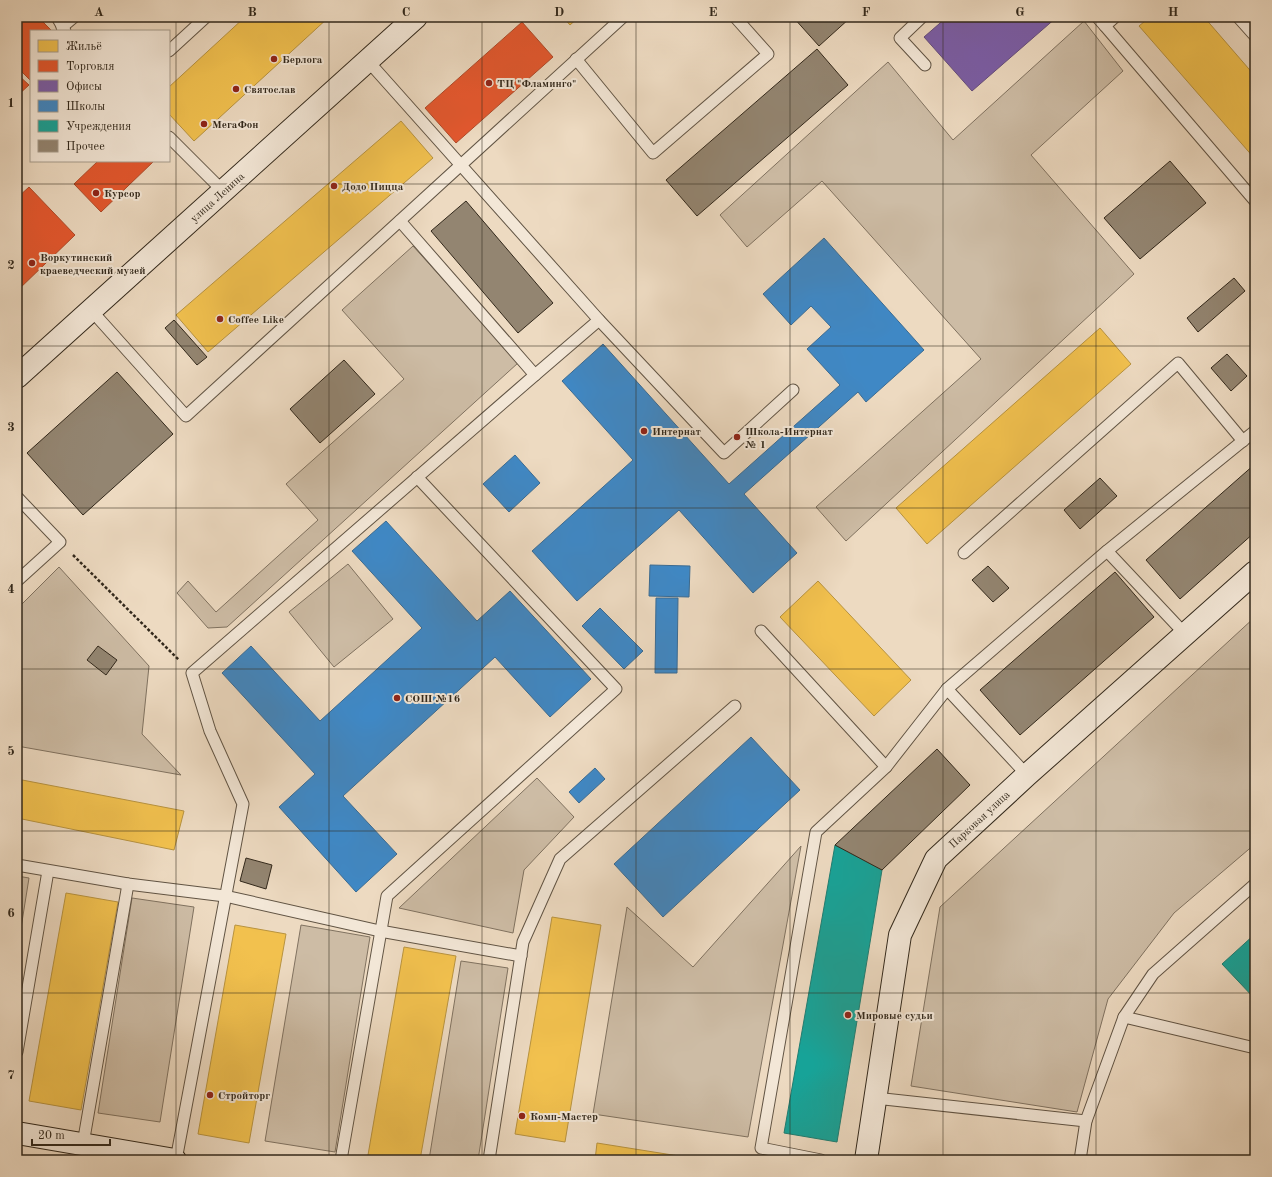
<svg xmlns="http://www.w3.org/2000/svg" width="1272" height="1177" font-family="'Old Standard TT',serif">
<style>
.green{fill:#cdbca5;stroke:#807260}
.homes{fill:#f2c14e;stroke:#b8933f}
.shops{fill:#e4572e;stroke:#af4928}
.offices{fill:#7b5ea7;stroke:#654e7d}
.schools{fill:#3f88c5;stroke:#3b6b92}
.public{fill:#17a398;stroke:#1f7e72}
.building{fill:#938571;stroke:#32281b}
.lines{fill:none;stroke-linecap:round;stroke-linejoin:round}
.lane-casing{stroke:#615444;stroke-width:13}
.secondary-casing{stroke:#32281b;stroke-width:24}
.path{stroke:#32281b;stroke-width:2.5;stroke-dasharray:3 2;stroke-linecap:butt}
.lane{stroke:#f3e7d7;stroke-width:11}
.secondary{stroke:#f3e7d7;stroke-width:22}
.grid{fill:none;stroke:#32281b;stroke-width:1;stroke-opacity:0.55}
.poi-dot{fill:#8f2418;stroke:#f3e7d7;stroke-width:1.5}
.labels{text-anchor:middle;stroke-width:4;stroke-linejoin:round;paint-order:stroke}
.poi-label{font-size:11px;font-weight:bold;fill:#32281b;stroke:#f3e7d7;text-anchor:start}
.street-label{font-size:11px;fill:#32281b;stroke:#f3e7d7}
.neatline{fill:none;stroke:#32281b;stroke-width:1.5}
.grid-label{font-size:13px;text-anchor:middle;font-weight:bold;fill:#32281b}
</style>
<rect width="100%" height="100%" fill="#eddac1"/>
<filter id="stains"><feTurbulence type="fractalNoise" baseFrequency=".005" numOctaves="4"/><feColorMatrix values="0 0 0 0 .2 0 0 0 0 .09 0 0 0 0 .02 0 0 0 .5 -.17"/></filter>
<radialGradient id="worn" r=".72"><stop offset=".6" stop-color="#630" stop-opacity="0"/><stop offset="1" stop-color="#630" stop-opacity=".3"/></radialGradient>
<g class="green">
<path d="M1084,21L1123,71L1031,155L1134,274L846,541L816,507L981,359L822,181L747,247L720,215L888,62L953,140Z"/>
<path d="M413,246L518,363L227,627L208,628L177,593L188,581L216,612L318,520L286,484L404,379L342,310Z"/>
<path d="M348,564L393,619L334,667L289,612Z"/>
<path d="M59,567L149,666L142,734L181,775L17,746V609Z"/>
<path d="M1255,617V844L1174,913L1108,999L1077,1112L911,1086L940,907Z"/>
<path d="M537,778L574,817L524,870L513,933L399,908Z"/>
<path d="M801,846L748,1137L593,1114L627,907L693,967Z"/>
<path d="M17,876L29,878L17,953Z"/>
<path d="M132,898L194,907L160,1122L98,1113Z"/>
<path d="M301,925L370,937L335,1152L265,1141Z"/>
<path d="M461,961L508,968L478,1160H429Z"/>
</g>
<g class="homes">
<path d="M245,17H329L194,141L169,114V87Z"/>
<path d="M563,17H579L570,25Z"/>
<path d="M1150,17H1204L1255,76V159L1139,26Z"/>
<path d="M401,121L433,158L208,352L176,315Z"/>
<path d="M1100,328L1131,364L927,544L896,508Z"/>
<path d="M818,581L911,680L874,716L780,617Z"/>
<path d="M17,779L184,811L174,850L17,818Z"/>
<path d="M66,893L118,902L81,1110L29,1101Z"/>
<path d="M552,917L601,925L565,1142L515,1134Z"/>
<path d="M235,925L286,934L249,1143L198,1134Z"/>
<path d="M404,947L456,956L420,1160H395L368,1155Z"/>
<path d="M597,1143L704,1160H595Z"/>
</g>
<g class="shops">
<path d="M17,17H38L52,31H31V81L17,67Z"/>
<path d="M522,22L553,57L456,143L425,108Z"/>
<path d="M17,74L29,85L17,96Z"/>
<path d="M98,161H154L101,212L74,184Z"/>
<path d="M29,187L75,235L17,291V198Z"/>
</g>
<path class="offices" d="M947,17H1057L972,91L924,37Z"/>
<g class="schools">
<path d="M824,238L924,350L866,402L858,392L744,494L797,553L753,593L679,510L577,601L532,551L633,460L562,381L603,344L729,484L840,385L807,349L831,327L811,306L791,325L763,294Z"/>
<path d="M515,455L540,483L509,512L483,484Z"/>
<path d="M386,521L477,621L510,591L591,679L550,717L495,657L343,796L397,854L356,892L279,807L315,774L222,673L251,646L320,721L422,628L352,551Z"/>
<path d="M650,565L690,566L689,597L649,596Z"/>
<path d="M656,598H678L677,673H655Z"/>
<path d="M600,608L643,651L624,669L582,626Z"/>
<path d="M751,737L800,790L663,917L614,864Z"/>
<path d="M595,768L605,779L579,803L569,792Z"/>
</g>
<g class="public">
<path d="M835,845L882,870L837,1142L784,1133Z"/>
<path d="M1255,934V999L1222,964Z"/>
</g>
<g class="building">
<path d="M793,17H849L850,18L819,46Z"/>
<path d="M817,49L848,85L697,216L666,180Z"/>
<path d="M1170,161L1206,203L1140,259L1104,218Z"/>
<path d="M466,201L553,303L518,333L431,231Z"/>
<path d="M1234,278L1245,291L1198,332L1187,318Z"/>
<path d="M174,320L207,357L197,365L165,328Z"/>
<path d="M1227,354L1247,376L1231,391L1211,368Z"/>
<path d="M344,360L375,394L320,443L290,409Z"/>
<path d="M117,372L173,434L83,515L27,453Z"/>
<path d="M1255,464V532L1180,599L1146,560Z"/>
<path d="M1100,478L1117,496L1080,529L1064,510Z"/>
<path d="M988,566L1009,588L993,602L972,580Z"/>
<path d="M1115,572L1154,617L1020,735L980,690Z"/>
<path d="M98,646L117,660L106,675L87,660Z"/>
<path d="M937,749L970,785L882,870L835,845Z"/>
<path d="M246,858L272,865L266,889L240,881Z"/>
</g>
<g class="lines">
<defs>
<g id="lane">
<path d="M57,17L65,31"/>
<path d="M922,17L900,38L925,65"/>
<path d="M1097,17L1105,26"/>
<path d="M1115,17L1105,26L1255,201"/>
<path d="M1238,17L1255,36"/>
<path d="M62,27L74,17"/>
<path d="M169,51L206,17"/>
<path d="M576,59L653,153L768,54L735,17"/>
<path d="M368,61L599,320L724,453L793,390"/>
<path d="M169,137L223,191"/>
<path d="M400,221L535,375L599,320"/>
<path d="M91,310L186,416L623,17"/>
<path d="M17,497L60,542L17,581"/>
<path d="M964,553L1178,363L1243,441"/>
<path d="M761,631L886,767"/>
<path d="M1185,634L1107,551L1255,431"/>
<path d="M947,689L1107,551"/>
<path d="M17,865L128,884L225,896L380,931L521,956"/>
<path d="M1124,1017L1153,974L1255,884"/>
<path d="M17,1052L48,871"/>
<path d="M875,1098L1086,1121"/>
<path d="M83,1144L128,884"/>
<path d="M176,1160L243,804L210,731L192,673L535,375"/>
<path d="M341,1160L387,896L616,689L417,477"/>
<path d="M489,1160L523,942L560,859L735,706"/>
<path d="M821,1160L761,1148L816,832L886,767L947,689L1027,775"/>
<path d="M1080,1160L1086,1121L1124,1017L1255,1048"/>
</g>
<g id="secondary">
<path d="M17,377L416,17"/>
<path d="M17,1133L175,1160"/>
<path d="M866,1160L900,935L936,859L1027,775L1255,572"/>
</g>
</defs>
<use href="#lane" class="lane-casing"/>
<use href="#secondary" class="secondary-casing"/>
<path class="path" d="M73,555L179,660"/>
<use href="#lane" class="lane"/>
<use href="#secondary" class="secondary"/>
</g>
<path class="grid" d="M176,17V1160M329,17V1160M482,17V1160M636,17V1160M790,17V1160M943,17V1160M1096,17V1160M17,184H1255M17,346H1255M17,508H1255M17,669H1255M17,831H1255M17,993H1255"/>
<g class="poi-dot">
<circle cx="274" cy="59" r="4"/>
<circle cx="489" cy="83" r="4"/>
<circle cx="236" cy="89" r="4"/>
<circle cx="204" cy="124" r="4"/>
<circle cx="334" cy="186" r="4"/>
<circle cx="96" cy="193" r="4"/>
<circle cx="32" cy="263" r="4"/>
<circle cx="220" cy="319" r="4"/>
<circle cx="644" cy="431" r="4"/>
<circle cx="737" cy="437" r="4"/>
<circle cx="397" cy="698" r="4"/>
<circle cx="848" cy="1015" r="4"/>
<circle cx="210" cy="1095" r="4"/>
<circle cx="522" cy="1116" r="4"/>
</g>
<g class="labels">
<g class="poi-label">
<text x="282" y="63">Берлога</text>
<text x="497" y="87">ТЦ "Фламинго"</text>
<text x="244" y="93">Святослав</text>
<text x="212" y="128">МегаФон</text>
<text x="342" y="190">Додо Пицца</text>
<text x="104" y="197">Курсор</text>
<text x="40" y="261">Воркутинский<tspan x="40" dy="13">краеведческий музей</tspan></text>
<text x="228" y="323">Coffee Like</text>
<text x="652" y="435">Интернат</text>
<text x="745" y="435">Школа-Интернат<tspan x="745" dy="13">№ 1</tspan></text>
<text x="405" y="702">СОШ №16</text>
<text x="856" y="1019">Мировые судьи</text>
<text x="218" y="1099">Стройторг</text>
<text x="530" y="1120">Комп-Мастер</text>
</g>
<g class="street-label">
<text transform="translate(217 197) rotate(-42)" y="4">улица Ленина</text>
<text transform="translate(979 819) rotate(-43)" y="4">Парковая улица</text>
</g>
</g>
<rect width="1272" height="1177" fill="none" stroke="#eddac1" stroke-width="44"/>
<rect x="30" y="30" width="140" height="132" fill="#f3e7d7" stroke="#a69b8c"/>
<rect x="38" y="40" width="20" height="12" fill="#f2c14e" stroke="#a69b8c"/>
<text x="66" y="50" font-size="12" fill="#32281b">Жильё</text>
<rect x="38" y="60" width="20" height="12" fill="#e4572e" stroke="#a69b8c"/>
<text x="66" y="70" font-size="12" fill="#32281b">Торговля</text>
<rect x="38" y="80" width="20" height="12" fill="#7b5ea7" stroke="#a69b8c"/>
<text x="66" y="90" font-size="12" fill="#32281b">Офисы</text>
<rect x="38" y="100" width="20" height="12" fill="#3f88c5" stroke="#a69b8c"/>
<text x="66" y="110" font-size="12" fill="#32281b">Школы</text>
<rect x="38" y="120" width="20" height="12" fill="#17a398" stroke="#a69b8c"/>
<text x="66" y="130" font-size="12" fill="#32281b">Учреждения</text>
<rect x="38" y="140" width="20" height="12" fill="#938571" stroke="#a69b8c"/>
<text x="66" y="150" font-size="12" fill="#32281b">Прочее</text>
<path d="M32 1139v6h78v-6" fill="none" stroke="#32281b" stroke-width="2"/>
<text x="38" y="1139" font-size="12" fill="#32281b" stroke="#f3e7d7" stroke-width="3" paint-order="stroke">20 m</text>
<rect x="22" y="22" width="1228" height="1133" class="neatline"/>
<g class="grid-label">
<text x="99" y="16">A</text>
<text x="252" y="16">B</text>
<text x="406" y="16">C</text>
<text x="559" y="16">D</text>
<text x="713" y="16">E</text>
<text x="866" y="16">F</text>
<text x="1020" y="16">G</text>
<text x="1173" y="16">H</text>
<text x="11" y="107">1</text>
<text x="11" y="269">2</text>
<text x="11" y="431">3</text>
<text x="11" y="593">4</text>
<text x="11" y="755">5</text>
<text x="11" y="917">6</text>
<text x="11" y="1079">7</text>
</g>
<rect width="100%" height="100%" filter="url(#stains)"/>
<rect width="100%" height="100%" fill="url(#worn)"/>
</svg>
